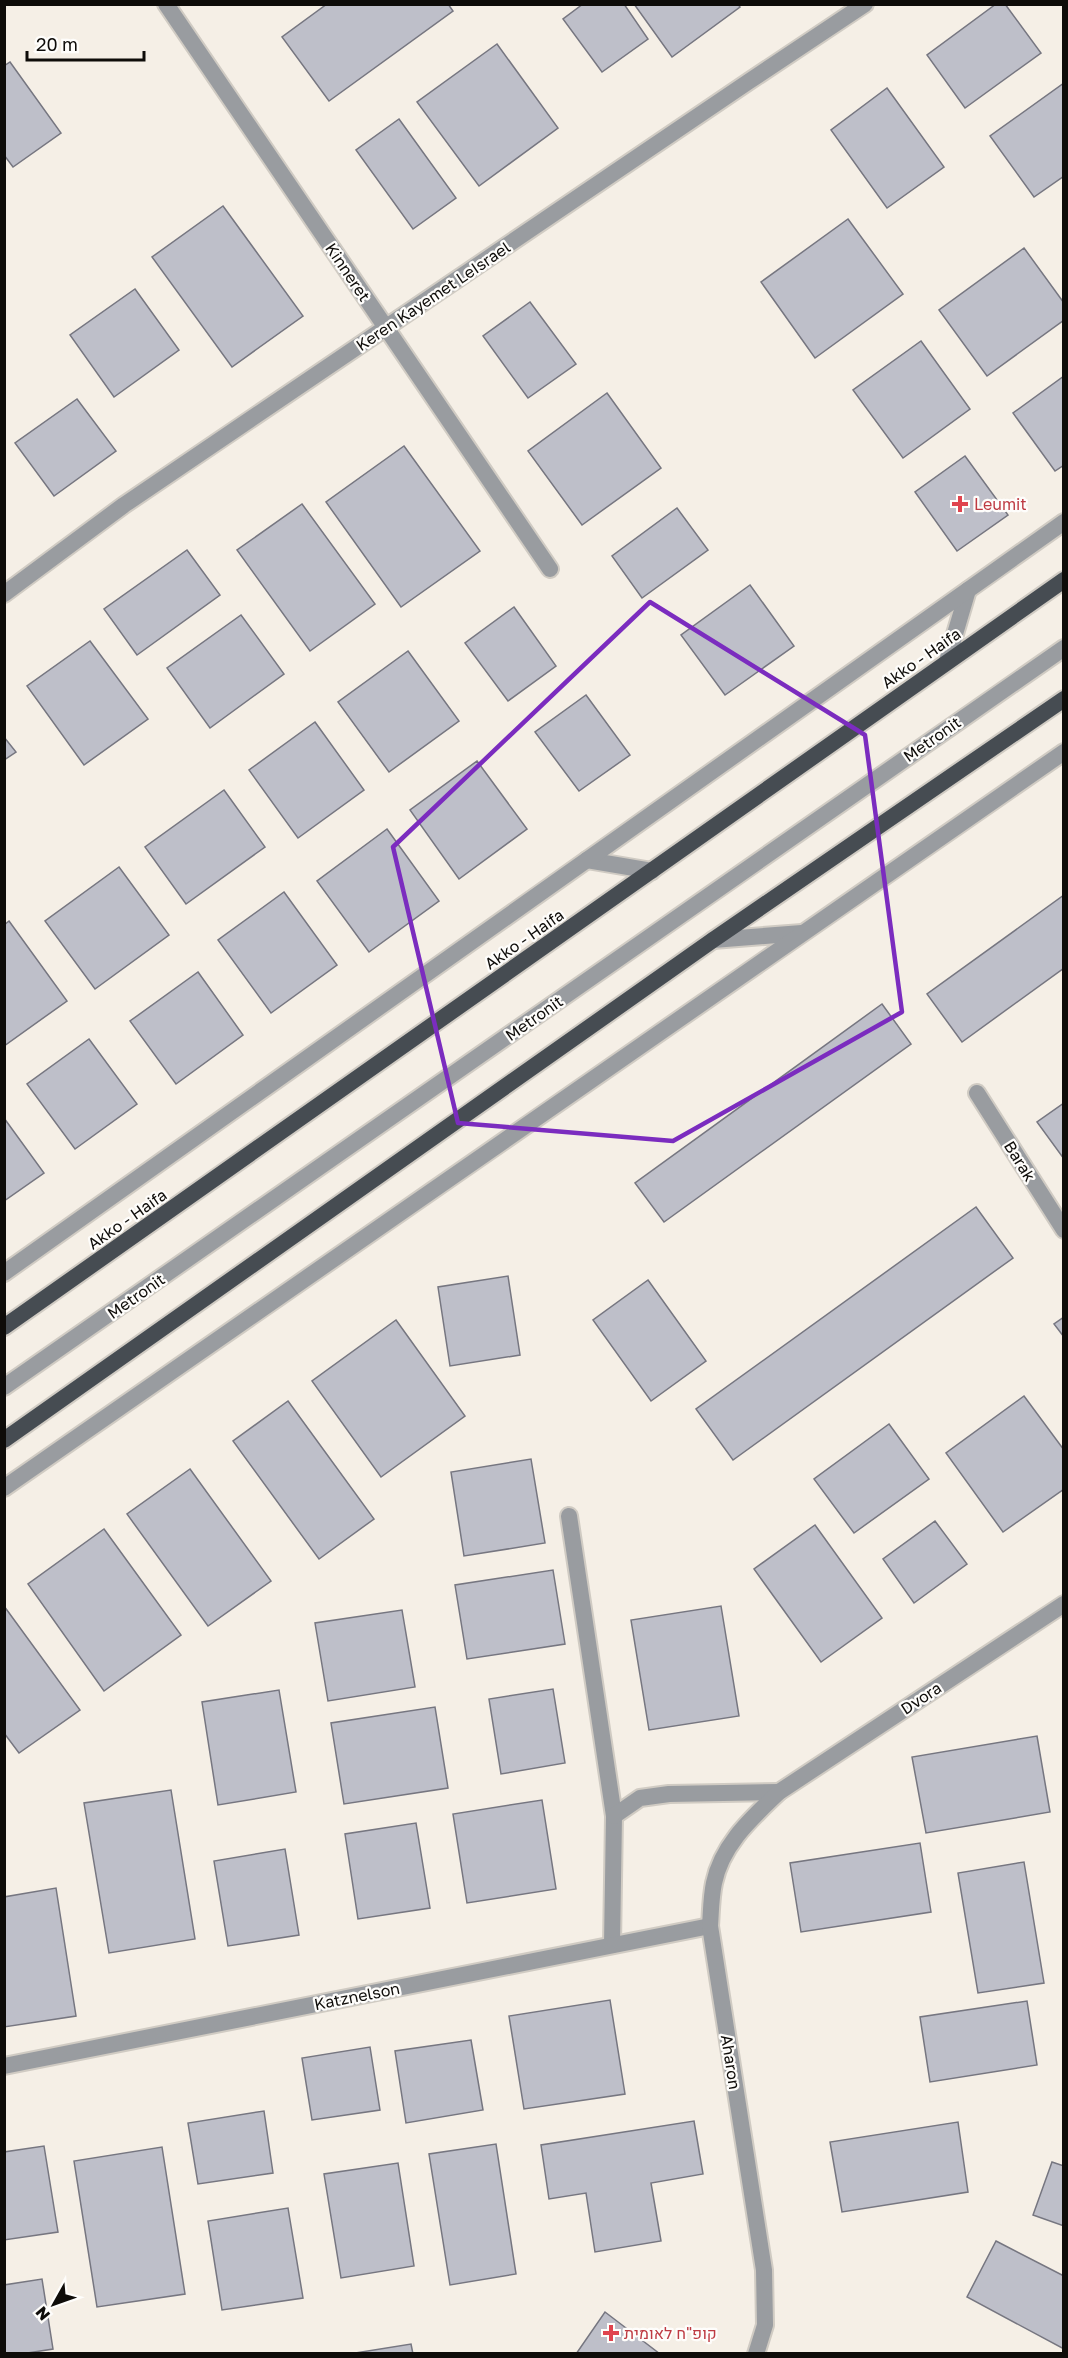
<svg xmlns="http://www.w3.org/2000/svg" width="1068" height="2358" font-family="'Golos Text',Heebo,sans-serif">
<style>
.building{fill:#bebfc9;stroke:#767680;stroke-width:1.5}
.lines{fill:none;stroke-linecap:round;stroke-linejoin:round}
.service-casing{stroke:#d0cbc3;stroke-width:20}
.minor-casing{stroke:#d0cbc3;stroke-width:20}
.tertiary-casing{stroke:#d0cbc3;stroke-width:20}
.trunk-casing{stroke:#d0cbc3;stroke-width:20}
.service{stroke:#999ca0;stroke-width:16}
.minor{stroke:#999ca0;stroke-width:16}
.tertiary{stroke:#999ca0;stroke-width:16}
.trunk{stroke:#464c52;stroke-width:16}
.marked{fill:none;stroke:#7b2cbf;stroke-width:4.5;stroke-linejoin:round}
.health-dot{fill:#e0444e;stroke:#fefdfb;stroke-width:2}
.labels{text-anchor:middle;stroke-width:4.5;stroke-linejoin:round;paint-order:stroke}
.street-label{font-size:16px;fill:#0e0c09;stroke:#fefdfb}
.health-label{font-size:16px;fill:#be3a42;stroke:#fefdfb;text-anchor:start}
</style>
<rect width="100%" height="100%" fill="#f5efe6"/>
<g class="building">
<path d="M327,4H448L453,11L329,101L282,37Z"/>
<path d="M583,4H624L648,39L602,72L563,19Z"/>
<path d="M634,4H738L740,7L672,57Z"/>
<path d="M996,4H1005L1041,53L965,108L927,55Z"/>
<path d="M497,44L558,128L479,186L417,102Z"/>
<path d="M10,62L61,133L13,167L4,155V66Z"/>
<path d="M1064,83V176L1034,197L990,136Z"/>
<path d="M887,88L944,167L887,208L831,130Z"/>
<path d="M399,119L456,198L413,229L356,150Z"/>
<path d="M223,206L303,316L232,367L152,257Z"/>
<path d="M848,219L903,294L815,358L761,282Z"/>
<path d="M1024,248L1064,303V320L987,376L939,310Z"/>
<path d="M135,289L179,350L114,397L70,335Z"/>
<path d="M530,302L576,364L528,398L483,336Z"/>
<path d="M921,341L970,409L903,458L853,390Z"/>
<path d="M1064,376V465L1055,471L1013,413Z"/>
<path d="M607,393L661,468L582,525L528,451Z"/>
<path d="M77,399L116,451L54,496L15,443Z"/>
<path d="M404,446L480,551L401,607L326,502Z"/>
<path d="M965,456L1008,515L957,551L915,492Z"/>
<path d="M302,504L375,604L310,651L237,550Z"/>
<path d="M677,508L708,550L642,598L612,556Z"/>
<path d="M187,550L220,595L137,655L104,609Z"/>
<path d="M750,585L794,646L725,695L681,635Z"/>
<path d="M514,607L556,666L508,701L465,643Z"/>
<path d="M241,615L284,674L210,728L167,668Z"/>
<path d="M90,641L148,719L84,765L27,686Z"/>
<path d="M408,651L459,721L389,772L338,702Z"/>
<path d="M586,695L630,755L579,791L535,732Z"/>
<path d="M315,722L364,790L298,838L249,770Z"/>
<path d="M4,737L16,752L4,760Z"/>
<path d="M477,761L527,829L459,879L410,810Z"/>
<path d="M224,790L265,847L186,904L145,847Z"/>
<path d="M387,829L439,901L369,952L317,881Z"/>
<path d="M119,867L169,935L95,989L45,921Z"/>
<path d="M284,892L337,965L271,1013L218,940Z"/>
<path d="M1064,895V968L962,1042L927,994Z"/>
<path d="M9,921L67,1001L4,1046V925Z"/>
<path d="M198,972L243,1035L176,1084L130,1021Z"/>
<path d="M882,1004L911,1044L664,1222L635,1183Z"/>
<path d="M89,1039L137,1104L75,1149L27,1084Z"/>
<path d="M1064,1103V1159L1037,1122Z"/>
<path d="M4,1118L44,1173L4,1201Z"/>
<path d="M976,1207L1013,1258L733,1460L696,1409Z"/>
<path d="M508,1276L520,1355L450,1366L438,1287Z"/>
<path d="M648,1280L706,1361L651,1401L593,1320Z"/>
<path d="M1064,1317V1337L1054,1324Z"/>
<path d="M396,1320L465,1416L381,1477L312,1381Z"/>
<path d="M1024,1396L1064,1450V1489L1003,1532L946,1453Z"/>
<path d="M288,1401L374,1519L319,1559L233,1441Z"/>
<path d="M889,1424L929,1479L854,1533L814,1479Z"/>
<path d="M531,1459L545,1543L464,1556L451,1472Z"/>
<path d="M190,1469L271,1581L208,1626L127,1514Z"/>
<path d="M935,1521L967,1564L914,1603L883,1559Z"/>
<path d="M815,1525L882,1618L821,1662L754,1569Z"/>
<path d="M104,1529L181,1635L104,1691L28,1584Z"/>
<path d="M553,1570L565,1644L467,1659L455,1585Z"/>
<path d="M4,1606L80,1710L19,1753L4,1733Z"/>
<path d="M721,1606L739,1716L649,1730L631,1620Z"/>
<path d="M402,1610L415,1687L328,1701L315,1623Z"/>
<path d="M553,1689L565,1763L501,1774L489,1699Z"/>
<path d="M279,1690L296,1792L218,1805L202,1702Z"/>
<path d="M435,1707L448,1788L344,1804L331,1723Z"/>
<path d="M1037,1736L1050,1812L926,1833L912,1757Z"/>
<path d="M171,1790L195,1939L109,1953L84,1803Z"/>
<path d="M542,1800L556,1889L467,1903L453,1814Z"/>
<path d="M416,1823L430,1908L358,1919L345,1834Z"/>
<path d="M920,1843L931,1912L801,1932L790,1863Z"/>
<path d="M285,1849L299,1935L228,1946L214,1861Z"/>
<path d="M1024,1862L1044,1983L978,1993L958,1873Z"/>
<path d="M56,1888L76,2016L4,2027V1897Z"/>
<path d="M610,2000L625,2094L524,2109L509,2016Z"/>
<path d="M1027,2001L1037,2065L930,2082L920,2017Z"/>
<path d="M471,2040L483,2110L406,2123L395,2051Z"/>
<path d="M370,2047L380,2110L312,2120L302,2058Z"/>
<path d="M264,2111L273,2173L198,2184L188,2123Z"/>
<path d="M694,2121L703,2174L651,2183L661,2241L595,2252L586,2193L549,2199L541,2145Z"/>
<path d="M958,2122L968,2192L842,2212L830,2142Z"/>
<path d="M496,2144L516,2274L450,2285L429,2154Z"/>
<path d="M44,2146L58,2232L4,2240V2152Z"/>
<path d="M162,2147L185,2294L97,2307L74,2161Z"/>
<path d="M1052,2162L1064,2166V2226L1033,2215Z"/>
<path d="M398,2163L414,2266L341,2278L324,2174Z"/>
<path d="M288,2208L303,2298L222,2310L208,2221Z"/>
<path d="M996,2241L1064,2276V2349L967,2297Z"/>
<path d="M42,2279L53,2349L21,2354H4V2285Z"/>
<path d="M605,2312L660,2354H576Z"/>
<path d="M411,2344L413,2354H349Z"/>
</g>
<g class="lines">
<defs>
<g id="service">
<path d="M947,661L968,590"/>
<path d="M587,860L652,871"/>
<path d="M713,940L802,933"/>
<path d="M4,1273L1064,522"/>
<path d="M4,1387L1064,648"/>
<path d="M4,1488L1064,752"/>
</g>
<g id="minor">
<path d="M166,4L550,569"/>
<path d="M4,594L124,505L748,82L865,4"/>
<path d="M977,1093L1064,1230"/>
<path d="M569,1516L614,1816L612,1945"/>
<path d="M614,1816L640,1798L669,1794L779,1792"/>
<path d="M4,2066L710,1926"/>
</g>
<path id="tertiary" d="M756,2354L765,2325L764,2270L710,1926C711,1912 711,1897 714,1883C722,1844 752,1818 779,1792L1064,1604"/>
<g id="trunk">
<path d="M4,1327L1064,580"/>
<path d="M4,1440L713,940L1064,699"/>
</g>
</defs>
<use href="#service" class="service-casing"/>
<use href="#minor" class="minor-casing"/>
<use href="#tertiary" class="tertiary-casing"/>
<use href="#trunk" class="trunk-casing"/>
<use href="#service" class="service"/>
<use href="#minor" class="minor"/>
<use href="#tertiary" class="tertiary"/>
<use href="#trunk" class="trunk"/>
</g>
<path class="marked" d="M650,602L865,735L902,1012L673,1141L458,1123L393,847Z"/>
<g class="health-dot">
<path d="M957 495h6v6h6v6h-6v6h-6v-6h-6v-6h6z"/>
<path d="M608 2324h6v6h6v6h-6v6h-6v-6h-6v-6h6z"/>
</g>
<g class="labels">
<g class="street-label">
<text transform="translate(348 272) rotate(56)" y="6">Kinneret</text>
<text transform="translate(433 296) rotate(-34)" y="6">Keren Kayemet LeIsrael</text>
<text transform="translate(921 658) rotate(-35)" y="6">Akko - Haifa</text>
<text transform="translate(932 739) rotate(-35)" y="6">Metronit</text>
<text transform="translate(524 939) rotate(-35)" y="6">Akko - Haifa</text>
<text transform="translate(534 1018) rotate(-35)" y="6">Metronit</text>
<text transform="translate(1020 1161) rotate(58)" y="6">Barak</text>
<text transform="translate(127 1219) rotate(-35)" y="6">Akko - Haifa</text>
<text transform="translate(136 1296) rotate(-35)" y="6">Metronit</text>
<text transform="translate(921 1698) rotate(-33)" y="6">Dvora</text>
<text transform="translate(357 1996) rotate(-11)" y="6">Katznelson</text>
<text transform="translate(731 2062) rotate(81)" y="6">Aharon</text>
</g>
<g class="health-label">
<text x="974" y="510">Leumit</text>
<text x="624" y="2339">קופ"ח לאומית</text>
</g>
</g>
<rect width="1068" height="2358" fill="none" stroke="#0e0c09" stroke-width="12"/>
<g transform="translate(54 2304) rotate(230)" stroke="#fefdfb" stroke-width="4.5" paint-order="stroke">
<path d="M0-4.5L10 22L0 15L-10 22Z" fill="#0e0c09"/>
<text y="-9" font-size="16" font-weight="bold" text-anchor="middle" fill="#0e0c09">N</text>
</g>
<path d="M27 51v9h117v-9" fill="none" stroke="#0e0c09" stroke-width="3"/>
<text x="36" y="51" font-size="18" fill="#0e0c09" stroke="#fefdfb" stroke-width="4.5" paint-order="stroke">20 m</text>
</svg>
